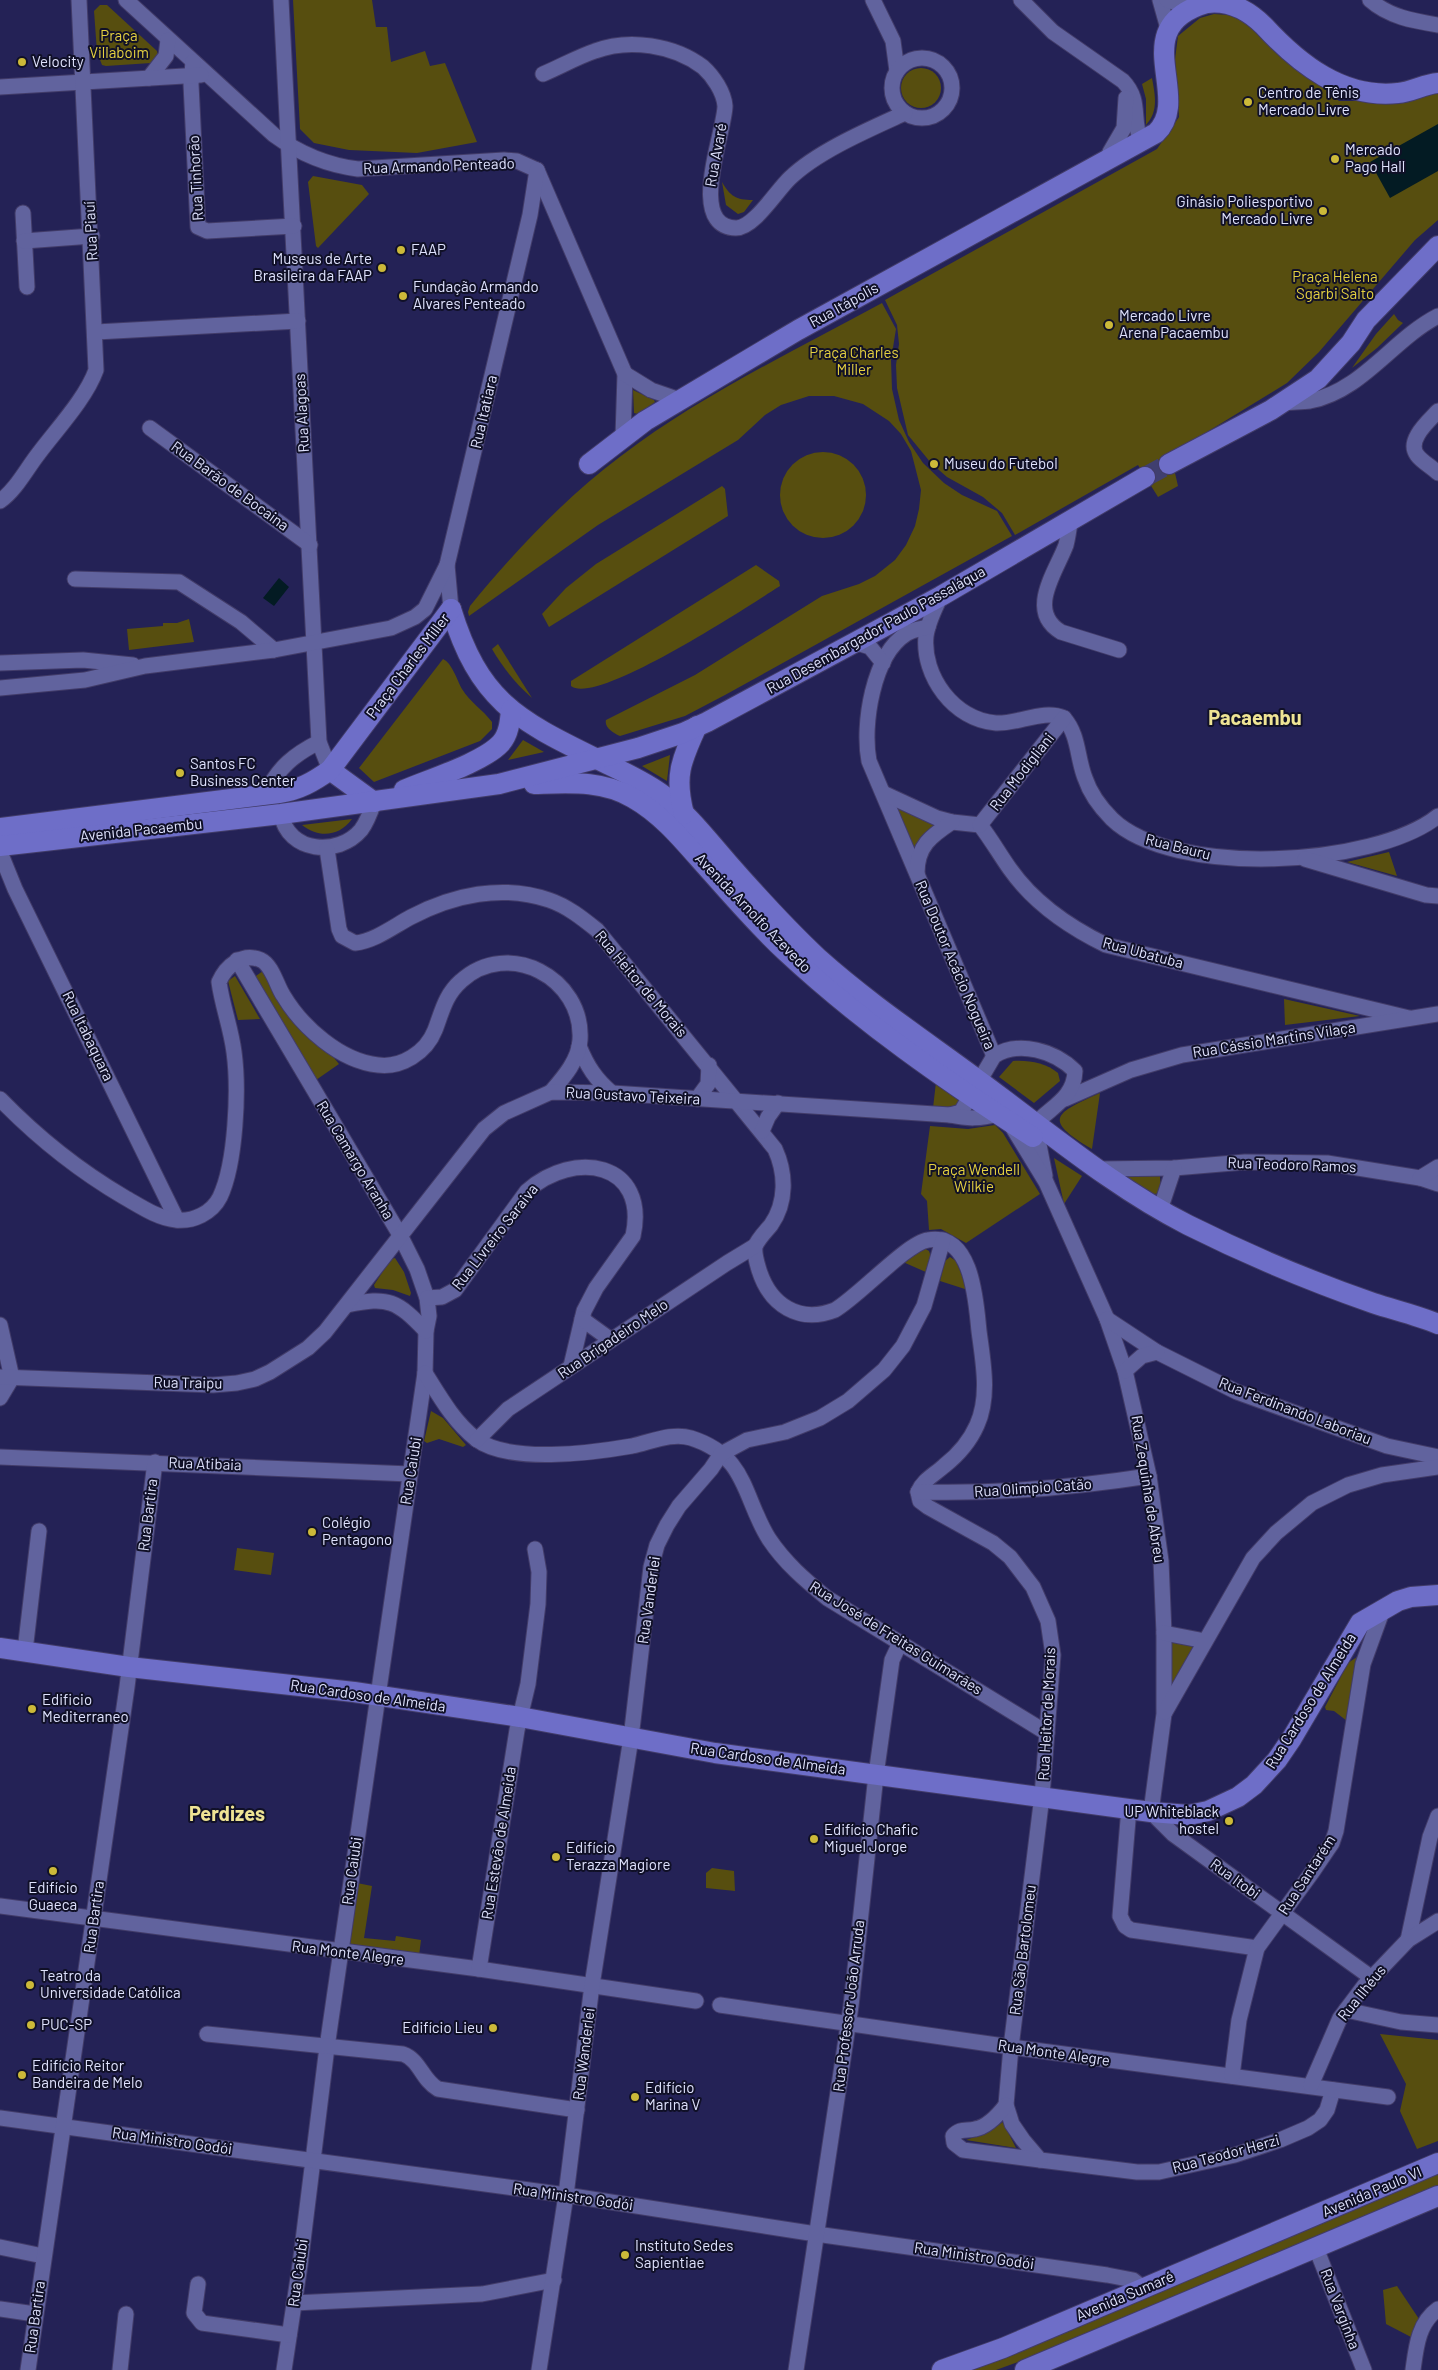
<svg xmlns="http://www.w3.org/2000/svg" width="1438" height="2370" font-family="Barlow,sans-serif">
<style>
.green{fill:#574e0f}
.water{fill:#031b23}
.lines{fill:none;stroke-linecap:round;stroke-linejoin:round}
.major-tunnel{stroke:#403f6f;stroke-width:20;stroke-dasharray:20 10;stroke-linecap:butt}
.minor-casing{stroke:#423c69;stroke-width:17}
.major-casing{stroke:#423c69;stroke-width:22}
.minor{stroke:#61639e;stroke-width:15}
.major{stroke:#6e6ec8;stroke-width:20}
.poi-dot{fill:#ccb939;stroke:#101027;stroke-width:2}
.labels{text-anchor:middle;stroke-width:4;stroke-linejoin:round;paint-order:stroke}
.park-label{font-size:15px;fill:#e5d140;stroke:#101027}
.poi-label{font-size:15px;fill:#dfe2fd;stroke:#101027;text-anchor:start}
.street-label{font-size:15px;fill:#dfe2fd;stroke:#101027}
.district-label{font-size:20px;font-weight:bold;fill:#efe495;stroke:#101027}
</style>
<rect width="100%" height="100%" fill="#242256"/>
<g class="green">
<path d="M293,0H372L376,27H387L391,62L425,51L430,66L445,63L477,142L417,153L349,150L314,143L300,129Z"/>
<path d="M100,5H107L157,51L158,56L151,63L106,66L102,65L97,52L94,11Z"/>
<path d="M1214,14L1244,16L1339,101H1404L1438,92V220L1415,240L1319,352L1287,383L1166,457L1175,473L1178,486L1158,497L1138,465L1015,535L1002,513L983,497L947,477L931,463L908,435L897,388L896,365L899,344L897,325L885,300L1157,149L1179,117L1175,59L1178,36L1200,18Z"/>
<circle cx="921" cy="88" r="20"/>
<path d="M1152,78C1155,95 1159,111 1146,125V99L1142,84Z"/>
<path d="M313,176L362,185L369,194L318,248L316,246L308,182Z"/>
<path d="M722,182C730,196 736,200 753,200L744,212L738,214L726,205Z"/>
<path d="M882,303L896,329L891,360L892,389L899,420L909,442L923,463L944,483L962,495L997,511L1012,536L725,695L685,716L620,736C613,733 604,727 606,720L695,675L822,596L859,584L875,576L895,560L906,545L915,526L919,509L921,490L911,451L901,434L889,421L863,404L834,396H809L781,405L765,415L738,440L598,525L469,616L468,612L470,606C515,551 564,499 621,456C701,395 794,351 882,303Z"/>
<path d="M1394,314L1398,320L1403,323L1377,348L1352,368L1376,334Z"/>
<path d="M633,390L654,400L655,402L638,414L634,413Z"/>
<circle cx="823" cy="495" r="43"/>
<path d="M722,486L725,489L728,516L549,627L542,614L566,588L596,564Z"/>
<path d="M756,565L779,581L780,586C753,603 596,707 571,686V681Z"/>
<path d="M189,619L194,642L129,650L127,629L163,626V623H177Z"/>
<path d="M498,644L532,698C516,684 503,668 492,649Z"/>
<path d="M443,659C452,663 457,680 462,689C470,702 483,710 492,722V729L480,741L374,782L359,768Z"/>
<path d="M523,740L544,752L508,760Z"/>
<path d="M670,755L667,781L642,766Z"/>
<path d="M894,806L938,825L923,835L914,851Z"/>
<path d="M352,819C339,837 318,838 302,825Z"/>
<path d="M1389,852L1397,876L1347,862Z"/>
<path d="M263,971L339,1064L316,1080L253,978Z"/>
<path d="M235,976L260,1019L238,1020L228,981Z"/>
<path d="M1284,999L1360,1016L1285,1025Z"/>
<path d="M1013,1061C1029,1060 1046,1063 1058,1073L1060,1081L1034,1103L999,1077Z"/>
<path d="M936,1082L961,1100C955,1113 944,1109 933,1108Z"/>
<path d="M1100,1093L1092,1149C1041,1119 1056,1113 1100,1093Z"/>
<path d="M995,1125L1003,1133L1040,1194L966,1243L941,1229L929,1230L927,1201L921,1194L930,1126L968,1129Z"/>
<path d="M1054,1158L1082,1176L1064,1204Z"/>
<path d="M1126,1175L1160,1176L1161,1193L1154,1194L1125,1177Z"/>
<path d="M924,1248L929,1251L931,1257L928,1273L903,1262Z"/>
<path d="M950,1257L956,1261L968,1290L940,1281L945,1261Z"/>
<path d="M395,1258L404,1272L411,1293L410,1296L393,1290L375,1288L374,1285L391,1259Z"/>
<path d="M431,1411L443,1418L466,1445L463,1447L439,1439L427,1443L424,1441Z"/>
<path d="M237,1548L274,1553L271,1575L234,1570Z"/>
<path d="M1170,1639L1197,1644L1168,1698Z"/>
<path d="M1360,1655L1347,1721L1334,1711L1326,1710L1325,1707L1348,1663Z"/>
<path d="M712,1868L734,1871L735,1891L706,1888V1873Z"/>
<path d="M357,1883L372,1886L364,1938L395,1941L396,1936L421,1940L419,1956L348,1948Z"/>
<path d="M1380,2034L1438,2040V2141L1417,2149L1400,2111L1406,2084Z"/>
<path d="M1003,2122L1016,2148L966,2140L986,2133Z"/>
<path d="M1438,2168V2185L1073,2342L996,2370H960Z"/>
<path d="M1397,2286L1419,2319L1411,2337L1386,2324L1383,2290Z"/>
</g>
<g class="water">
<path d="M1438,124V171L1390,198L1370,162Z"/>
<path d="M279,578L289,587L274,606L263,598Z"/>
</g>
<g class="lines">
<path class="major-tunnel" d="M1145,477L1169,464"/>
<defs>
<g id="minor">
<path d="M126,0L274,135C300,154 326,165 358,169L504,160L517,161L537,170L625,374L623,437"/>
<path d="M281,0L319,742L330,770"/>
<path d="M873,0L893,41L897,71"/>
<path d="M1021,0L1053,32L1123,81C1142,101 1131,119 1141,141"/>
<path d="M1160,0L1169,32"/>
<path d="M1167,0L1194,8"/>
<path d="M1370,0C1389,17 1414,21 1438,25"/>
<circle cx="922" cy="88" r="30"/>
<path d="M193,62L191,84L198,227L207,231L294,226"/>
<path d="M543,74C560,67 577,57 595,51C629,38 674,45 703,67C713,76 724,92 725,106C725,131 686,227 736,228C754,228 777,190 790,178C818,151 870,129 905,113"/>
<path d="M149,78L166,56L168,40"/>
<path d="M0,87L201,75"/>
<path d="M1108,159L1110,152L1124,128L1126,98"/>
<path d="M23,213L27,287"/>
<path d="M24,241L92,236"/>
<path d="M96,332L298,321"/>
<path d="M625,374L651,390L680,400"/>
<path d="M1283,403C1292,402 1301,402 1310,401C1362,391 1393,339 1438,316"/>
<path d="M1438,411C1429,421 1406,440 1417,455C1422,462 1432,467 1438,473"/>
<path d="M150,428L310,545"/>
<path d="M0,501C16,490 27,468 39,453C57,429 86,398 96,370L79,0"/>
<path d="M1070,522C1069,530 1068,537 1066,545C1056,572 1026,611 1061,632L1119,650"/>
<path d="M75,579L179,582L241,622L274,650"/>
<path d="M941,596C935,608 928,623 926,636C922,676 954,720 996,723C1019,724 1043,709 1064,718C1079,735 1077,758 1085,778C1090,793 1101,808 1112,819C1173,878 1374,867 1438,816"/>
<path d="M451,609L447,565L530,215L537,170"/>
<path d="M928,627C920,629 913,629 906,634C873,655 862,725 869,761L994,1056"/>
<path d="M854,642L870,647L883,663"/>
<path d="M0,663L83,660L133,665"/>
<path d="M0,688L85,680L145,666L274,650L391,628L415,617L425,609L447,565"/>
<path d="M883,793L937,818L952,822L980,825C991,839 1000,855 1010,869C1034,903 1069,927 1106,945L1409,1018"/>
<path d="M266,794C277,768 295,754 319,742"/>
<path d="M281,814C288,853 338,857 361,830C367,822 371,811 374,802"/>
<path d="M980,825L1064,718"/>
<path d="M327,849L339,929L342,936L355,943C375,941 394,926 411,917C453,895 502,884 549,900C567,906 582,918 597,930L775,1149C786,1173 787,1202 771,1225C766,1231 757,1240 755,1247C754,1254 757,1263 759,1270C770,1305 799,1324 835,1310C859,1296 907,1243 928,1240C973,1232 976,1303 979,1331C983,1362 990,1396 977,1425C970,1441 958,1455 944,1466C934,1475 923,1480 918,1492L920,1501L928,1507L993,1543L1010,1557L1033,1587L1048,1621L1053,1655L1042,1796L1011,2047L1006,2105L1012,2124L1023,2140L1040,2160L1137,2172H1159L1235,2155L1280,2140L1308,2128L1320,2120L1327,2110L1333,2090"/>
<path d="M0,852L15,889L177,1220"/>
<path d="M1305,859L1426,895L1438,896"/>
<path d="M917,873C917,846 931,836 952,822"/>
<path d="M237,960L400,1235L417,1269L427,1298L429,1316L426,1331L425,1373L327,2047L300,2265L284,2370"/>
<path d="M579,1046C587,1066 596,1080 612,1093"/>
<path d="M0,1099C37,1137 78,1170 124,1197C140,1206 157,1218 176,1220C193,1222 212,1213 220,1197C236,1163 239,1089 234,1052C231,1028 222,1005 219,982C226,966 242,952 261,960C272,965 277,986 283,995C302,1027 340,1061 378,1065C401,1068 426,1053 435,1030C442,1012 445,995 461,981C508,938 584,978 580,1040C579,1060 563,1078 551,1092"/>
<path d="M697,1099L708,1084L709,1065"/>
<path d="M1065,1099L1131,1070L1182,1055L1438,1014"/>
<path d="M950,1115L961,1112L994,1056C1019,1040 1055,1051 1075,1071C1074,1098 1052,1106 1035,1124L1045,1176"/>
<path d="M1010,1123L1046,1182L1107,1319L1125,1371L1149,1476L1161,1561L1164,1633V1714L1151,1812L1173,1834L1372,1978"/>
<path d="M762,1131L768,1117L778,1103"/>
<path d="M1099,1169L1174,1168L1245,1162L1327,1163L1420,1178L1438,1184"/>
<path d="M1420,1178L1438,1167"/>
<path d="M1160,1210L1174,1168"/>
<path d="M427,1298L442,1297L455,1290L527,1191C574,1149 649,1162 633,1236L596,1288L584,1311L571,1366"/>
<path d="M347,1305C389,1296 397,1301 426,1331"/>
<path d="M582,1319L611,1340"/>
<path d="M1107,1319L1157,1352L1237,1392L1387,1446L1438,1457"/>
<path d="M0,1325L12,1378L0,1398"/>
<path d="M1125,1371L1142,1356L1157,1352"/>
<path d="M425,1373C440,1397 454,1422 476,1439C509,1464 592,1453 632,1446C651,1442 672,1432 691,1438C748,1456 743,1498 769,1539C785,1563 805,1580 827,1598L1047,1733"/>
<path d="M0,1377L213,1385L237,1383L255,1379L270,1372L308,1348L325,1332L484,1129L504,1113L551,1092L612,1093L950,1115C968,1119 980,1119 997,1114"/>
<path d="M477,1440L508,1409L727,1263L755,1246"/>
<path d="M0,1457L410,1474"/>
<path d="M918,1492C996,1494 1072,1488 1149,1476"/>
<path d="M1164,1633L1205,1641"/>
<path d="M25,1651L39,1531"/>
<path d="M1165,1712L1253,1558L1276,1533L1312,1503L1348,1485L1382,1475L1438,1467"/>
<path d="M1129,1808L1120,1916L1125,1926L1131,1930L1257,1948"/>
<path d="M0,1906L479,1969L696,2001"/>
<path d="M1408,1940L1430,1837L1438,1816"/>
<path d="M479,1969L517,1730L528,1684L538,1604L539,1572L535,1549"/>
<path d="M720,2005L1011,2047L1388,2097"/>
<path d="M1346,2010L1401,2022L1438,2025"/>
<path d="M207,2034L403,2054C420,2060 422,2080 438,2089L577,2110"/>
<path d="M1232,2076L1239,2020L1257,1948L1313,1871L1332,1843L1336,1831L1363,1664L1383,1609"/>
<path d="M1311,2085L1340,2018L1364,1986L1408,1940L1438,1921"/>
<path d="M1006,2105C999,2114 987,2127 975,2129C966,2131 960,2128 953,2136L954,2143L963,2150L1040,2160"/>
<path d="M0,2118L566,2195L816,2234L1107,2275L1133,2280L1143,2288"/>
<path d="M0,2247L43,2256"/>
<path d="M1316,2248L1364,2370"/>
<path d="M198,2284L194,2313L202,2323L289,2335"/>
<path d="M294,2303L482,2294L554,2280"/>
<path d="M0,2309L35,2314"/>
<path d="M28,2370L127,1687L155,1462"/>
<path d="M120,2370L126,2314"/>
<path d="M539,2370L566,2195L592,1985L631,1738L651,1567L657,1545L667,1525L679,1506L711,1469L721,1454L747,1440L785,1432L820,1418L848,1401L884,1370L903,1346L924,1306L943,1240"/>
<path d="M796,2370L851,2006L876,1775L892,1660L900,1643"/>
<path d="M1413,2370C1416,2348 1418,2323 1438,2309"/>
</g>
<g id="major">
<path d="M589,464L645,421L798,330L1156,133C1194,97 1124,27 1207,3C1231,0 1249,11 1264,26C1299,64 1343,99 1398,93C1412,92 1424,84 1438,83"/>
<path d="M1169,464L1271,410L1318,379L1351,343L1366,320L1438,246"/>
<path d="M451,609C479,700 515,719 597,759C619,770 643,780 663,795C688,814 707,839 728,863C756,895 786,928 818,958C876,1010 941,1051 1002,1098C1062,1143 1121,1191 1188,1225C1248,1255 1310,1281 1373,1303C1394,1310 1417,1315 1438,1324"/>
<path d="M330,770L374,802"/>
<path d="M534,784C569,783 602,780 633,798C661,814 681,838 702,862C729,892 755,923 785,951C860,1021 946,1081 1033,1137"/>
<path d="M404,790C430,779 484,762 501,743C509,734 510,721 511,710"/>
<path d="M684,814C674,776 681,761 697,726"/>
<path d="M0,828L279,793C299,790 313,782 330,770L451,609"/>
<path d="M0,846L281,814L499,784L638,748L683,733L707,722L941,596L1145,477"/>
<path d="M0,1648L129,1667L354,1692L520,1717L715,1753L1151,1812L1189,1815L1208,1811L1238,1797L1254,1785L1277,1760L1292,1738L1360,1623L1398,1601L1411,1597L1438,1595"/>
<path d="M942,2370L1003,2348L1438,2163"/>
<path d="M1025,2370L1438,2196"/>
</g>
</defs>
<use href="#minor" class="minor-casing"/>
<use href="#major" class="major-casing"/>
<use href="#minor" class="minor"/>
<use href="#major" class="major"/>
</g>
<g class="poi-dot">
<circle cx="22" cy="62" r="5"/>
<circle cx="1248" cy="102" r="5"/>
<circle cx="1335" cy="159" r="5"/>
<circle cx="1323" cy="211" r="5"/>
<circle cx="401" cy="250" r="5"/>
<circle cx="382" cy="268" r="5"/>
<circle cx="403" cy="296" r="5"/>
<circle cx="1109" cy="325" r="5"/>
<circle cx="934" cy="464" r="5"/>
<circle cx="180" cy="773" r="5"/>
<circle cx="312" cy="1532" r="5"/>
<circle cx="32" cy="1709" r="5"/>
<circle cx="1229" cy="1821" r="5"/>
<circle cx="814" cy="1839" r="5"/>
<circle cx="556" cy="1857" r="5"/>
<circle cx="53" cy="1871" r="5"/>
<circle cx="30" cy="1985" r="5"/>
<circle cx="31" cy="2025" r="5"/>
<circle cx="493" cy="2028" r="5"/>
<circle cx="22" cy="2075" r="5"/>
<circle cx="635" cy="2097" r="5"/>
<circle cx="625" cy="2255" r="5"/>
</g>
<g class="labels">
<g class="park-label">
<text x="119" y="41">Praça<tspan x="119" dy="17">Villaboim</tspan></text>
<text x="1335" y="282">Praça Helena<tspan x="1335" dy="17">Sgarbi Salto</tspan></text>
<text x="854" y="358">Praça Charles<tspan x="854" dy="17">Miller</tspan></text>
<text x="974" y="1175">Praça Wendell<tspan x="974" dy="17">Wilkie</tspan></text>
</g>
<g class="poi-label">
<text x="32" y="67">Velocity</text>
<text x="1258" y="98">Centro de Tênis<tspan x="1258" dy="17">Mercado Livre</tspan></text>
<text x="1345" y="155">Mercado<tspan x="1345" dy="17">Pago Hall</tspan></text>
<text x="1313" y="207" text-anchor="end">Ginásio Poliesportivo<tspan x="1313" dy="17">Mercado Livre</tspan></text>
<text x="411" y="255">FAAP</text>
<text x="372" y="264" text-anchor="end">Museus de Arte<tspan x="372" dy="17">Brasileira da FAAP</tspan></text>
<text x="413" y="292">Fundação Armando<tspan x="413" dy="17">Alvares Penteado</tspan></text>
<text x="1119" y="321">Mercado Livre<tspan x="1119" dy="17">Arena Pacaembu</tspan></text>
<text x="944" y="469">Museu do Futebol</text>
<text x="190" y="769">Santos FC<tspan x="190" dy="17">Business Center</tspan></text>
<text x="322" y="1528">Colégio<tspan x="322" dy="17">Pentagono</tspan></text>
<text x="42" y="1705">Edificio<tspan x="42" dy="17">Mediterraneo</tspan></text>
<text x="1219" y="1817" text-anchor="end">UP Whiteblack<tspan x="1219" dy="17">hostel</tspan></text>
<text x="824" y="1835">Edifício Chafic<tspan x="824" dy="17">Miguel Jorge</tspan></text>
<text x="566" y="1853">Edifício<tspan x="566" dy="17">Terazza Magiore</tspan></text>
<text x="53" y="1893" text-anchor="middle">Edifício<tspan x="53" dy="17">Guaeca</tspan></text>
<text x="40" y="1981">Teatro da<tspan x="40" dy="17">Universidade Católica</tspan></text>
<text x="41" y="2030">PUC-SP</text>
<text x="483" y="2033" text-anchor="end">Edifício Lieu</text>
<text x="32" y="2071">Edifício Reitor<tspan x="32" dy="17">Bandeira de Melo</tspan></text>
<text x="645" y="2093">Edifício<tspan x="645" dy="17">Marina V</tspan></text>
<text x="635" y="2251">Instituto Sedes<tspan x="635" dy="17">Sapientiae</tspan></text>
</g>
<g class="street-label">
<text transform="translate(716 155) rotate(-80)" y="5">Rua Avaré</text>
<text transform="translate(439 166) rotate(-2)" y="5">Rua Armando Penteado</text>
<text transform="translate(196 178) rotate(-93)" y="5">Rua Tinhorão</text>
<text transform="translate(91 231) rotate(-93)" y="5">Rua Piauí</text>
<text transform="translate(844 305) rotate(-29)" y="5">Rua Itápolis</text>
<text transform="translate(484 412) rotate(-77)" y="5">Rua Itatiara</text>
<text transform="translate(302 413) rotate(-93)" y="5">Rua Alagoas</text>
<text transform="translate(230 486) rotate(36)" y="5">Rua Barão de Bocaina</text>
<text transform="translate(876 630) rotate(-29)" y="5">Rua Desembargador Paulo Passaláqua</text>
<text transform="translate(408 666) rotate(-53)" y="5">Praça Charles Miller</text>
<text transform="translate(1022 772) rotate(-52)" y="5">Rua Modigliani</text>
<text transform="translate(141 830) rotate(-6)" y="5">Avenida Pacaembu</text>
<text transform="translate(1178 847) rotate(14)" y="5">Rua Bauru</text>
<text transform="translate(753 913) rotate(46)" y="5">Avenida Arnolfo Azevedo</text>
<text transform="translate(1143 953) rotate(15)" y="5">Rua Ubatuba</text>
<text transform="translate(955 965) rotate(67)" y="5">Rua Doutor Acácio Nogueira</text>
<text transform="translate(641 984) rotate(50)" y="5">Rua Heitor de Morais</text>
<text transform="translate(88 1036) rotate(64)" y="5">Rua Itabaquara</text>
<text transform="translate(1274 1040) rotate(-9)" y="5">Rua Cássio Martins Vilaça</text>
<text transform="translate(633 1096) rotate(3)" y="5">Rua Gustavo Teixeira</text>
<text transform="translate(355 1160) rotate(59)" y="5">Rua Camargo Aranha</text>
<text transform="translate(1292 1165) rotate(2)" y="5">Rua Teodoro Ramos</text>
<text transform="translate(495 1237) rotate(-52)" y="5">Rua Livreiro Saraiva</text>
<text transform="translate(613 1339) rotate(-34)" y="5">Rua Brigadeiro Melo</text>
<text transform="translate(188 1383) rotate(1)" y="5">Rua Traipu</text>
<text transform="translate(1295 1411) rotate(21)" y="5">Rua Ferdinando Laboriau</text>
<text transform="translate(205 1464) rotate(2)" y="5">Rua Atibaia</text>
<text transform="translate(411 1471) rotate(-81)" y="5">Rua Caiubi</text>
<text transform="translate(1033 1488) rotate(-4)" y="5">Rua Olimpio Catão</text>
<text transform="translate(1148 1489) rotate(81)" y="5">Rua Zequinha de Abreu</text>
<text transform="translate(148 1515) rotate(-83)" y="5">Rua Bartira</text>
<text transform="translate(649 1600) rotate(-82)" y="5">Rua Vanderlei</text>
<text transform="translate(896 1638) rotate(32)" y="5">Rua José de Freitas Guimarães</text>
<text transform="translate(368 1696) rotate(8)" y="5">Rua Cardoso de Almeida</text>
<text transform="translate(1311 1701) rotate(-58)" y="5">Rua Cardoso de Almeida</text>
<text transform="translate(1047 1714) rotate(-87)" y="5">Rua Heitor de Morais</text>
<text transform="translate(768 1759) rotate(8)" y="5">Rua Cardoso de Almeida</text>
<text transform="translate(499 1843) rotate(-81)" y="5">Rua Estevão de Almeida</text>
<text transform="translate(352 1871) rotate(-82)" y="5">Rua Caiubi</text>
<text transform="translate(1307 1875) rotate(-57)" y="5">Rua Santarém</text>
<text transform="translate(1235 1879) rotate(36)" y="5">Rua Itobi</text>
<text transform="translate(94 1917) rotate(-82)" y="5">Rua Bartira</text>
<text transform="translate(1023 1950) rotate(-83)" y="5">Rua São Bartolomeu</text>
<text transform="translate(348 1953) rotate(7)" y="5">Rua Monte Alegre</text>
<text transform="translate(1362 1993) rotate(-51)" y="5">Rua Ilhéus</text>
<text transform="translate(849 2006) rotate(-83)" y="5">Rua Professor João Arruda</text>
<text transform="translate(1054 2053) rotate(8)" y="5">Rua Monte Alegre</text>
<text transform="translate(584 2054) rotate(-83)" y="5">Rua Wanderlei</text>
<text transform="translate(172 2141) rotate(8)" y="5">Rua Ministro Godói</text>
<text transform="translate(1226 2154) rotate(-15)" y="5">Rua Teodor Herzi</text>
<text transform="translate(1372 2192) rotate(-23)" y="5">Avenida Paulo VI</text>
<text transform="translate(573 2197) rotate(8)" y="5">Rua Ministro Godói</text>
<text transform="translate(974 2256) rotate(8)" y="5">Rua Ministro Godói</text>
<text transform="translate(298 2273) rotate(-82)" y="5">Rua Caiubi</text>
<text transform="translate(1125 2296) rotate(-23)" y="5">Avenida Sumaré</text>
<text transform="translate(1340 2309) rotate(69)" y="5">Rua Varginha</text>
<text transform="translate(35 2317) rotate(-82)" y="5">Rua Bartira</text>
</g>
<g class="district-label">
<text x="1255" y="725">Pacaembu</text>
<text x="227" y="1821">Perdizes</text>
</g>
</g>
</svg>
